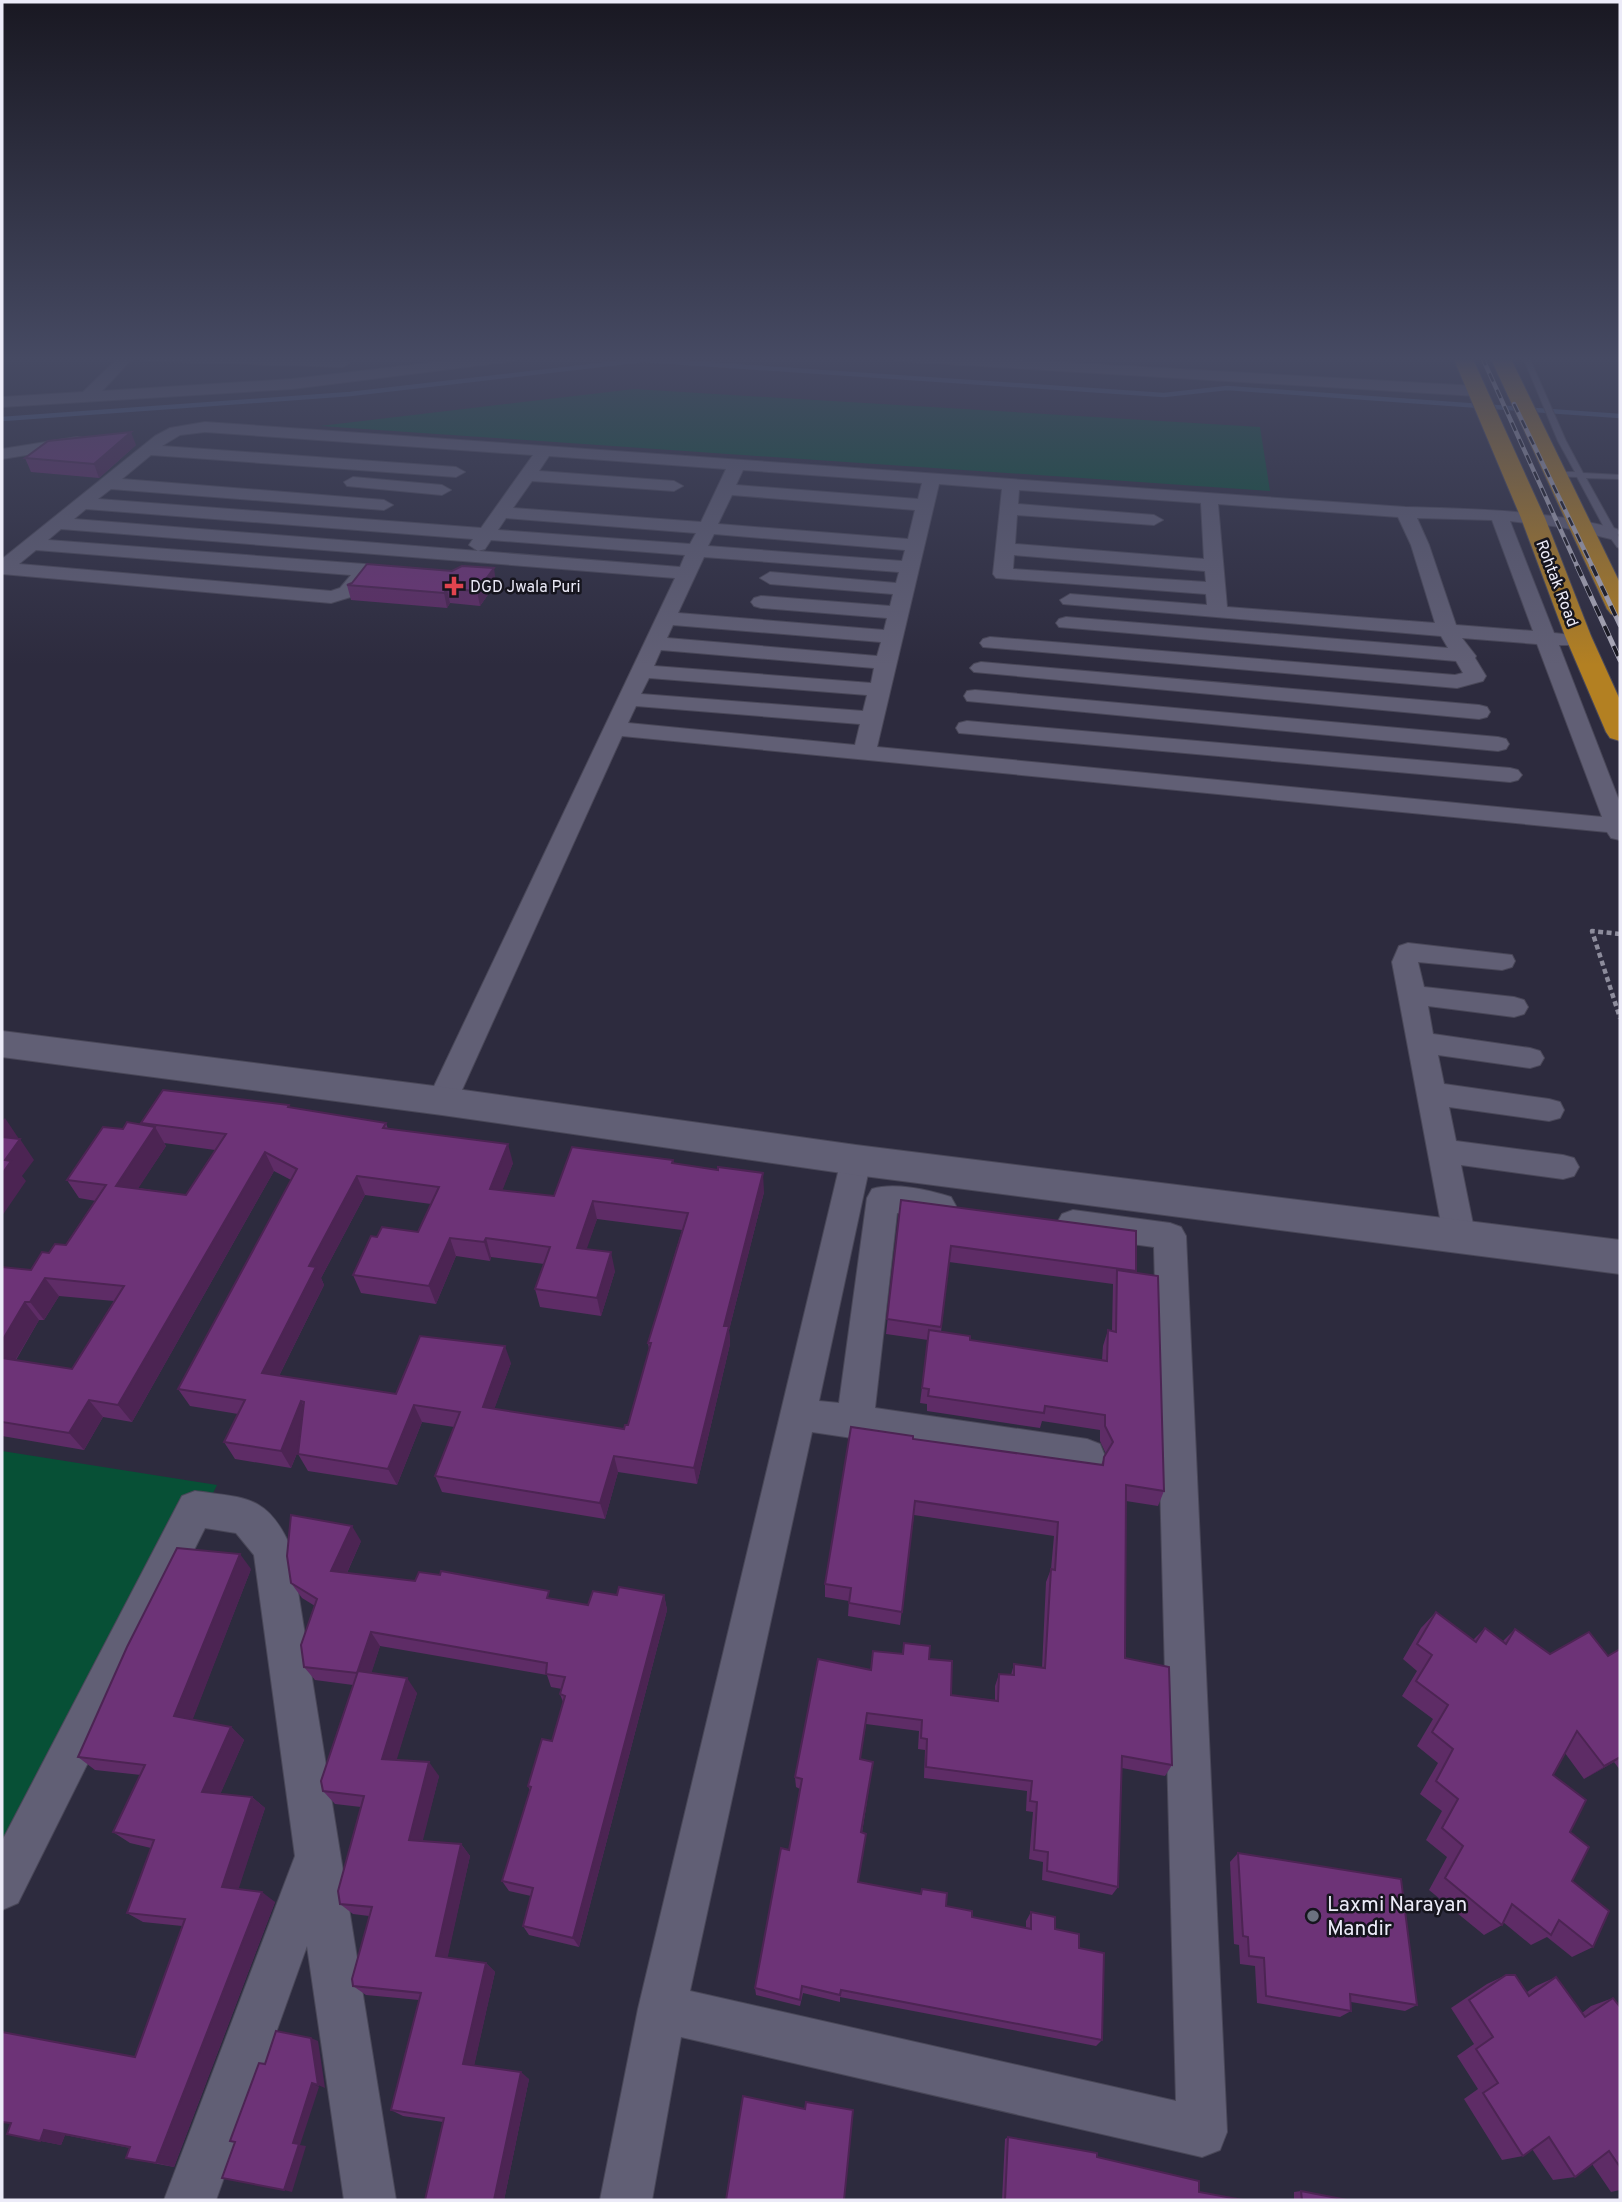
<svg xmlns="http://www.w3.org/2000/svg" width="1622" height="2202" font-family="Overpass,sans-serif">
<style>
.green{fill:#075036}
.lines{fill:none;stroke-linecap:round;stroke-linejoin:round}
.stream{stroke:#475980;stroke-width:4.5}
.lane-casing{stroke:#494758;stroke-width:2}
.street-casing{stroke:#494758;stroke-width:2}
.secondary-casing{stroke:#494758;stroke-width:2}
.highway-casing{stroke:#494758;stroke-width:2}
.path{stroke:#8d8c9c;stroke-width:4.5;stroke-dasharray:5 3.5;stroke-linecap:butt}
.lane{fill:#615f75;fill-rule:evenodd}
.street{fill:#615f75;fill-rule:evenodd}
.secondary{fill:#615f75;fill-rule:evenodd}
.highway{fill:#b38022;fill-rule:evenodd}
.rail-far1-casing{stroke:#aeacbb;stroke-width:4.5}
.rail-casing{stroke:#aeacbb;stroke-width:5}
.rail-far1{stroke:#16151e;stroke-width:2.5;stroke-dasharray:9;stroke-linecap:butt}
.rail{stroke:#16151e;stroke-width:3.5;stroke-dasharray:11;stroke-linecap:butt}
.wall{fill:#5e2c66;fill-rule:evenodd}
.shaded-wall{fill:#4c2453}
.building{fill:#6d3377;stroke:#4c2453;stroke-width:2;fill-rule:evenodd}
.health-dot{fill:#e0444e;stroke:#16151e;stroke-width:2.5}
.worship-dot{fill:#6b7280;stroke:#16151e;stroke-width:2.5}
.labels{text-anchor:middle;stroke-width:5;stroke-linejoin:round;paint-order:stroke}
.far-street-label{font-size:16px;fill:#ecebf8;stroke:#16151e}
.far-poi-label{font-size:16px;fill:#ecebf8;stroke:#16151e;text-anchor:start}
.near-poi-label{font-size:21px;fill:#ecebf8;stroke:#16151e;text-anchor:start}
</style>
<rect width="100%" height="100%" fill="#2d2b3e"/>
<g class="green">
<path d="M634,389L1260,427L1270,491L320,426Z"/>
<path d="M2,1451L217,1485L2,1912Z"/>
</g>
<g class="lines">
<path class="stream" d="M2,419L350,394L643,360L1164,395L1227,388L1620,416"/>
<defs>
<path id="lane" d="M1523,357H1529L1566,441L1583,473L1620,475V479L1586,478L1620,539V548L1617,547L1607,533L1577,477L1556,476L1552,474L1556,472H1575L1558,441Z"/>
<g id="street">
<path d="M119,357H134L102,391L292,379L479,357H521L514,361L292,389L2,407V397L83,392Z"/>
<path d="M140,357L343,359L350,363L343,367L147,361Z"/>
<path d="M889,357H968L1476,386L1484,391L1476,396L896,361Z"/>
<path d="M205,422L1405,507C1477,509 1547,510 1617,529L1620,533L1611,539L1561,527L1510,521L1554,633L1588,637L1591,641L1588,645H1559L1620,803V840L1611,838L1607,832L622,736L457,1101L453,1109L442,1112L431,1109L427,1101L675,578L61,529L48,540L364,564L387,568L390,572L380,578L369,576L354,596L331,603L2,574V559L155,436L170,428ZM205,432L533,455L481,528L98,499L111,489L384,510L393,505L384,500L122,479L151,455L456,477L465,472L456,467L162,446L180,435ZM549,456L726,469L701,522L513,508L532,481L674,491L683,486L674,481L539,471ZM743,470L922,483L918,499L736,485ZM939,484L1002,489L993,574L996,578L1206,594L1207,605L1070,594L1060,600L1063,604L1441,636L1448,648L1066,617L1059,619L1056,623L1059,627L1456,661L1463,673L1455,675L990,637L983,639L980,643L983,647L1457,688L1483,681L1486,676L1475,658L1476,656L1462,638L1537,644L1602,817L877,747ZM1019,490L1201,503L1204,559L1015,544L1017,515L1154,525L1163,520L1154,515L1018,504ZM732,495L915,510L908,539L718,524ZM1218,504L1398,517L1411,545L1435,623L1227,607ZM86,509L473,539L469,545L478,551L485,549L491,540L685,555L680,567L74,519ZM506,518L696,533L690,544L498,530ZM1417,518L1492,520L1533,631L1456,625L1429,545ZM714,534L905,550L902,561L708,546ZM36,550L351,575L340,588L331,591L19,564ZM1014,555L1205,571L1206,582L1013,569ZM704,557L899,572L896,583L770,572L760,578L770,584L893,594L890,606L761,596L754,598L751,602L754,606L761,608L887,618L884,630L678,613ZM673,625L881,642L877,656L667,638ZM661,650L874,668L871,683L654,666ZM649,678L867,695L863,711L641,694ZM636,706L860,724L855,745L628,723Z"/>
<path d="M77,437L83,438L85,442L83,446L2,459V449Z"/>
<path d="M353,477L442,485L451,490L442,495L347,486L344,482Z"/>
<path d="M981,662L1479,705L1487,707L1490,712L1487,717L1479,719L974,672L970,668L974,664Z"/>
<path d="M975,690L1498,737L1506,739L1509,744L1506,749L1498,751L967,701L964,696L967,691Z"/>
<path d="M967,721L1510,768L1518,770L1522,775L1518,780L1510,782L959,733L956,728L959,723Z"/>
<path d="M1408,943L1512,955L1515,961L1512,967L1502,970L1418,962L1424,987L1514,997L1524,1000L1528,1007L1524,1014L1514,1017L1428,1006L1433,1034L1530,1048L1540,1051L1544,1058L1540,1065L1530,1068L1438,1055L1444,1084L1549,1099L1560,1102L1564,1110L1560,1118L1549,1121L1449,1107L1456,1141L1563,1155L1574,1158L1579,1167L1574,1176L1563,1179L1461,1165L1475,1234L1470,1243L1459,1247L1448,1243L1443,1234L1392,962L1399,946Z"/>
<path d="M856,1148L867,1152L871,1160L819,1401L839,1403L867,1198L872,1189C894,1182 929,1190 951,1197L956,1206L951,1215L940,1219L897,1213L875,1408L1087,1439L1100,1444L1105,1456L1100,1468L1087,1473L812,1432L690,1991L1176,2101L1154,1247L1073,1236L1062,1232L1057,1223L1062,1214L1073,1210L1170,1223L1181,1227L1186,1236L1227,2132L1220,2150L1202,2157L681,2037L652,2200H600L638,2009L841,1160L845,1152Z"/>
<path d="M195,1491C246,1498 268,1495 291,1548L396,2200H344L307,1946L216,2200H164L295,1856L254,1555L236,1533L205,1528L18,1903L2,1910V1841L182,1496Z"/>
</g>
<path id="secondary" d="M2,1031L442,1087L856,1145L1620,1240V1274L856,1175L442,1115L2,1057Z"/>
<g id="highway">
<path d="M1453,357H1472L1545,518L1591,636L1620,700V741L1610,738L1606,732L1565,636L1521,518Z"/>
<path d="M1490,357H1510L1620,583V617L1611,614L1607,609Z"/>
</g>
</defs>
<use href="#lane" class="lane-casing"/>
<use href="#street" class="street-casing"/>
<use href="#secondary" class="secondary-casing"/>
<use href="#highway" class="highway-casing"/>
<path class="path" d="M1620,934L1592,931L1620,1018"/>
<use href="#lane" class="lane"/>
<use href="#street" class="street"/>
<use href="#secondary" class="secondary"/>
<use href="#highway" class="highway"/>
<defs>
<g id="rail-far1">
<path d="M1482,357L1578,568"/>
<path d="M1514,404L1593,568"/>
</g>
<g id="rail">
<path d="M1577,566L1620,660"/>
<path d="M1592,566L1620,625"/>
</g>
</defs>
<use href="#rail-far1" class="rail-far1-casing"/>
<use href="#rail" class="rail-casing"/>
<use href="#rail-far1" class="rail-far1"/>
<use href="#rail" class="rail"/>
</g>
<g class="wall">
<path d="M136,445L99,478L31,472L25,458Z"/>
<path d="M496,583L480,606L450,603L447,608L351,600L347,585Z"/>
<path d="M289,1105L290,1108L386,1123L388,1129L513,1163L502,1190L554,1196L673,1160L674,1164L764,1192L729,1330L730,1344L697,1484L618,1472L605,1519L442,1492L435,1476L454,1427L422,1422L397,1485L308,1471L298,1454V1451L291,1468L235,1459L224,1442L238,1414L190,1406L178,1389L291,1180L274,1171L132,1422L103,1417L84,1450L2,1436V1267L31,1270L49,1253L66,1245L96,1201L79,1198L67,1180L123,1129L142,1125L141,1123ZM164,1143L215,1150L186,1195L138,1188L166,1146ZM365,1195L431,1204L418,1232L377,1237L353,1275L361,1293L436,1304L456,1256L490,1261L491,1257L544,1264L535,1289L540,1307L601,1316L615,1271L586,1249L597,1219L682,1230L648,1343L649,1349L628,1425L624,1429L494,1409L511,1363L396,1394L279,1376L324,1285L321,1278ZM59,1296L114,1301L72,1369L16,1360L39,1320H44Z"/>
<path d="M901,1200L1136,1271L1164,1491L1158,1506L1126,1501L1125,1658L1172,1765L1165,1776L1122,1768L1118,1887L1112,1895L1042,1880L1043,1862L1029,1859L1033,1812L1026,1811L1027,1791L924,1778L925,1750L918,1749L919,1731L866,1724L860,1759L873,1762L862,1833L858,1882L921,1894L922,1889L946,1906L972,1917L1026,1928V1921L1031,1912L1079,1948L1102,2040L1096,2046L840,1997V2002L803,1993L800,2006L756,1995L755,1988L789,1850L800,1789L796,1787L795,1777L871,1670L902,1654L904,1643L929,1659L951,1695L995,1700V1686L999,1674L1011,1675L1014,1664L1042,1668L1046,1582L1051,1569L1054,1536L914,1515L900,1625L848,1616L849,1601L825,1597V1584L913,1439L1101,1465L1106,1454L1100,1441V1430L1042,1421L1040,1428L927,1411V1404L920,1403L928,1340L886,1334ZM949,1262L1113,1284L1112,1331L1108,1330L1103,1346L1102,1360L970,1340L941,1332Z"/>
<path d="M361,1541L347,1573L552,1599L588,1605L617,1595H664L667,1610L579,1947L529,1935L523,1926L531,1896L509,1891L502,1881L530,1791L528,1786L552,1741L563,1702L560,1694L562,1689L551,1687L547,1675L380,1646L371,1673L417,1693L396,1760L439,1776L422,1841L461,1844L470,1856L447,1958L486,1963L495,1972L474,2065L529,2079L504,2200H425L443,2122L403,2116L391,2110L419,2000L366,1995L353,1986L369,1916L353,1914L340,1904L361,1807L335,1804L323,1791L353,1685L315,1680L304,1667L315,1606L302,1598L291,1583Z"/>
<path d="M251,1569L192,1720L231,1727L244,1740L220,1794L252,1797L265,1808L238,1889L275,1902L174,2167L126,2158L130,2148L65,2135L61,2145L7,2134L11,2124L2,2122V2032L135,2057L182,1926L143,1922L127,1913L151,1848L130,1843L113,1832L141,1775L95,1770L78,1757Z"/>
<path d="M1436,1612L1473,1640L1485,1628L1503,1641L1515,1629L1550,1654L1608,1656L1620,1649V1770L1614,1762L1584,1779L1565,1753L1553,1775L1570,1832L1572,1881L1593,1947L1572,1957L1547,1937L1531,1945L1503,1922L1502,1925L1484,1935L1429,1890L1447,1857L1426,1840L1442,1811L1420,1794L1438,1763L1417,1746L1433,1719L1402,1696L1417,1671L1403,1659L1421,1628Z"/>
<path d="M1238,1853L1417,2005L1405,2011L1351,2002V2011L1340,2017L1257,2003L1255,1966L1240,1964L1239,1945L1234,1944L1230,1862Z"/>
<path d="M1506,1975L1527,1992L1536,1986L1556,1977L1582,2013L1591,2006L1613,1998L1620,2007V2190L1611,2192L1592,2164L1575,2177L1553,2180L1532,2149L1523,2156L1502,2160L1464,2099L1478,2089L1457,2056L1474,2044L1451,2008L1487,1984Z"/>
<path d="M1008,2137L1097,2157L1199,2192L1243,2200H1002L1005,2139Z"/>
<path d="M1301,2191L1347,2200H1294V2192Z"/>
</g>
<g class="shaded-wall">
<path d="M131,432L136,445L99,478L94,464Z"/>
<path d="M494,568L496,583L480,606L477,591Z"/>
<path d="M447,589L450,603L447,608L444,593Z"/>
<path d="M5,1118L19,1139L5,1156L2,1152V1121Z"/>
<path d="M155,1127L166,1146L128,1204L116,1186Z"/>
<path d="M20,1139L34,1160L22,1176L26,1181L2,1216V1174L5,1160Z"/>
<path d="M508,1144L513,1163L496,1207L490,1189Z"/>
<path d="M265,1152L274,1171L132,1422L118,1405Z"/>
<path d="M763,1173L764,1192L729,1330L730,1344L697,1484L694,1468L724,1326Z"/>
<path d="M357,1176L365,1195L321,1278L324,1285L272,1390L262,1373L309,1266Z"/>
<path d="M593,1201L597,1219L581,1266L577,1248Z"/>
<path d="M450,1238L456,1256L436,1304L429,1286Z"/>
<path d="M486,1238L491,1257L490,1261L484,1242Z"/>
<path d="M611,1252L615,1271L601,1316L597,1298Z"/>
<path d="M45,1278L59,1296L44,1320L30,1302Z"/>
<path d="M25,1302L39,1320L7,1374L2,1367V1341Z"/>
<path d="M505,1346L511,1363L489,1424L483,1407Z"/>
<path d="M89,1400L103,1417L84,1450L69,1433Z"/>
<path d="M301,1401L311,1418L291,1468L281,1451Z"/>
<path d="M414,1405L422,1422L397,1485L388,1469Z"/>
<path d="M614,1456L618,1472L605,1519L600,1503Z"/>
<path d="M352,1526L361,1541L341,1586L331,1571Z"/>
<path d="M240,1554L251,1569L189,1729L174,1716Z"/>
<path d="M664,1595L667,1610L579,1947L573,1938Z"/>
<path d="M371,1632L380,1646L367,1687L357,1674Z"/>
<path d="M407,1678L417,1693L393,1772L382,1759Z"/>
<path d="M231,1727L244,1740L216,1804L202,1792Z"/>
<path d="M1620,1757V1758L1614,1762L1584,1779Z"/>
<path d="M429,1762L439,1776L420,1852L409,1840Z"/>
<path d="M252,1797L265,1808L236,1897L222,1887Z"/>
<path d="M461,1844L470,1856L446,1965L436,1956Z"/>
<path d="M262,1892L275,1902L174,2167L156,2163Z"/>
<path d="M486,1963L495,1972L473,2071L463,2064Z"/>
<path d="M311,2038L318,2041L325,2088L318,2085Z"/>
<path d="M521,2072L529,2079L504,2200H494Z"/>
<path d="M312,2083L319,2087L300,2145L306,2146L292,2192L284,2190L293,2143Z"/>
<path d="M44,2130L65,2135L61,2145L40,2141Z"/>
</g>
<g class="building">
<path d="M131,432L94,464L25,458L48,441Z"/>
<path d="M367,564L452,571L462,566L494,568L477,591L447,589L444,593L347,585L352,583Z"/>
<path d="M163,1090L289,1105L288,1107L386,1123L383,1128L508,1144L490,1189L554,1196L572,1147L673,1160L672,1163L718,1170V1167L763,1173L724,1326H729L694,1468L614,1456L600,1503L435,1476L460,1412L414,1405L388,1469L298,1454L304,1402L301,1401L281,1451L224,1442L245,1400L178,1389L297,1169L265,1152L118,1405L89,1400L69,1433L2,1422V1358L72,1369L124,1286L45,1278L30,1302H25L2,1341V1267L31,1270L42,1252L49,1253L55,1244L66,1245L106,1185L67,1180L103,1127L123,1129L127,1122L155,1127L116,1186L186,1195L226,1134L141,1123ZM357,1176L439,1187L418,1232L382,1227L377,1237L371,1236L353,1275L429,1286L450,1238L484,1242L486,1238L550,1247L535,1289L597,1298L611,1252L577,1248L593,1201L688,1213L648,1343H651L628,1425H625L624,1429L483,1407L505,1346L420,1336L396,1394L262,1373L316,1267L309,1266Z"/>
<path d="M2,1137L20,1139L5,1160L11,1161L2,1174Z"/>
<path d="M901,1200L1136,1231V1271L951,1246L941,1327L887,1319Z"/>
<path d="M1117,1270L1158,1276L1164,1491L1126,1485L1125,1658L1169,1667L1172,1765L1122,1756L1118,1887L1047,1871L1048,1852L1034,1850L1037,1802L1030,1801L1032,1781L926,1767L927,1739L921,1738L922,1720L867,1713L860,1759L873,1762L861,1832L866,1834L858,1882L921,1894L922,1889L947,1893L946,1906L972,1911V1917L1031,1929V1912L1055,1917V1929L1079,1934V1948L1104,1953L1102,2040L841,1990L840,1995L802,1986L800,2000L755,1988L781,1848L789,1850L794,1823L802,1779L795,1777L818,1659L871,1670L873,1651L903,1654L904,1643L930,1646L929,1659L952,1661L951,1695L998,1701L999,1674L1014,1675V1664L1045,1668L1051,1569L1055,1570L1058,1522L915,1501L902,1612L849,1603L851,1588L825,1584L851,1427L913,1436V1439L1103,1465L1104,1457L1113,1442L1105,1426V1415L1045,1406L1044,1413L928,1396L929,1389L922,1388L929,1330L970,1336V1340L1107,1361L1108,1330L1116,1332Z"/>
<path d="M291,1515L352,1526L331,1571L415,1581L419,1572L440,1575L441,1571L549,1591L547,1598L588,1605L593,1591L617,1595L619,1587L664,1595L573,1938L523,1926L533,1888L502,1881L531,1787L528,1786L542,1739L552,1741L565,1696L560,1694L565,1677L546,1674L547,1663L371,1632L357,1673L304,1667L301,1645L317,1599L291,1583L287,1556Z"/>
<path d="M177,1548L240,1554L174,1716L231,1727L202,1792L252,1797L222,1887L262,1892L156,2163L126,2158L130,2147L44,2130L40,2141L7,2134L11,2123L2,2122V2032L135,2057L185,1919L127,1913L154,1840L113,1832L145,1765L78,1757L127,1647Z"/>
<path d="M1436,1612L1476,1642L1485,1628L1506,1644L1515,1629L1550,1654L1589,1632L1608,1656L1620,1649V1757L1604,1766L1577,1731L1553,1775L1586,1800L1570,1832L1589,1847L1572,1881L1609,1911L1593,1947L1559,1920L1551,1935L1512,1904L1502,1925L1445,1878L1463,1846L1442,1828L1458,1799L1436,1781L1453,1749L1432,1732L1448,1705L1416,1681L1432,1655L1417,1644Z"/>
<path d="M358,1671L407,1678L382,1759L429,1762L409,1840L461,1844L436,1956L486,1963L463,2064L521,2072L494,2200H425L444,2118L391,2110L421,1993L353,1986L352,1979L372,1907L340,1904L338,1891L364,1796L323,1791L321,1781Z"/>
<path d="M1238,1853L1401,1879L1417,2005L1350,1994L1351,2011L1266,1996L1264,1958L1249,1956L1248,1937L1243,1936Z"/>
<path d="M1506,1975H1515L1529,1996L1556,1977L1585,2017L1613,1998L1620,2007V2167L1609,2151L1575,2177L1549,2137L1523,2156L1483,2093L1498,2083L1476,2049L1493,2037L1469,2000Z"/>
<path d="M276,2031L311,2038L318,2085L312,2083L293,2143L299,2144L284,2190L222,2178L235,2142L230,2141L259,2063L265,2064Z"/>
<path d="M743,2096L805,2109L806,2102L853,2110L844,2200H726Z"/>
<path d="M1008,2137L1097,2153V2157L1199,2181V2192L1243,2200H1005Z"/>
<path d="M1301,2191L1347,2200H1302Z"/>
</g>
<linearGradient id="sky" x2="0" y2="1"><stop stop-color="#191822"/><stop offset="0.54" stop-color="#464a63"/><stop offset="1" stop-color="#464a63" stop-opacity="0"/></linearGradient>
<rect width="1622" height="665" fill="url(#sky)"/>
<path class="health-dot" d="M450.5 575.5h7v7h7v7h-7v7h-7v-7h-7v-7h7z"/>
<circle class="worship-dot" cx="1313" cy="1916" r="7"/>
<g class="labels">
<g class="far-street-label">
<text transform="translate(1558 583) rotate(69)" y="6">Rohtak Road</text>
</g>
<g class="far-poi-label">
<text x="470" y="592">DGD Jwala Puri</text>
</g>
<g class="near-poi-label">
<text x="1327" y="1911">Laxmi Narayan<tspan x="1327" dy="24">Mandir</tspan></text>
</g>
</g>
<rect width="1622" height="2202" fill="none" stroke="#ecebf8" stroke-width="7"/>
</svg>
